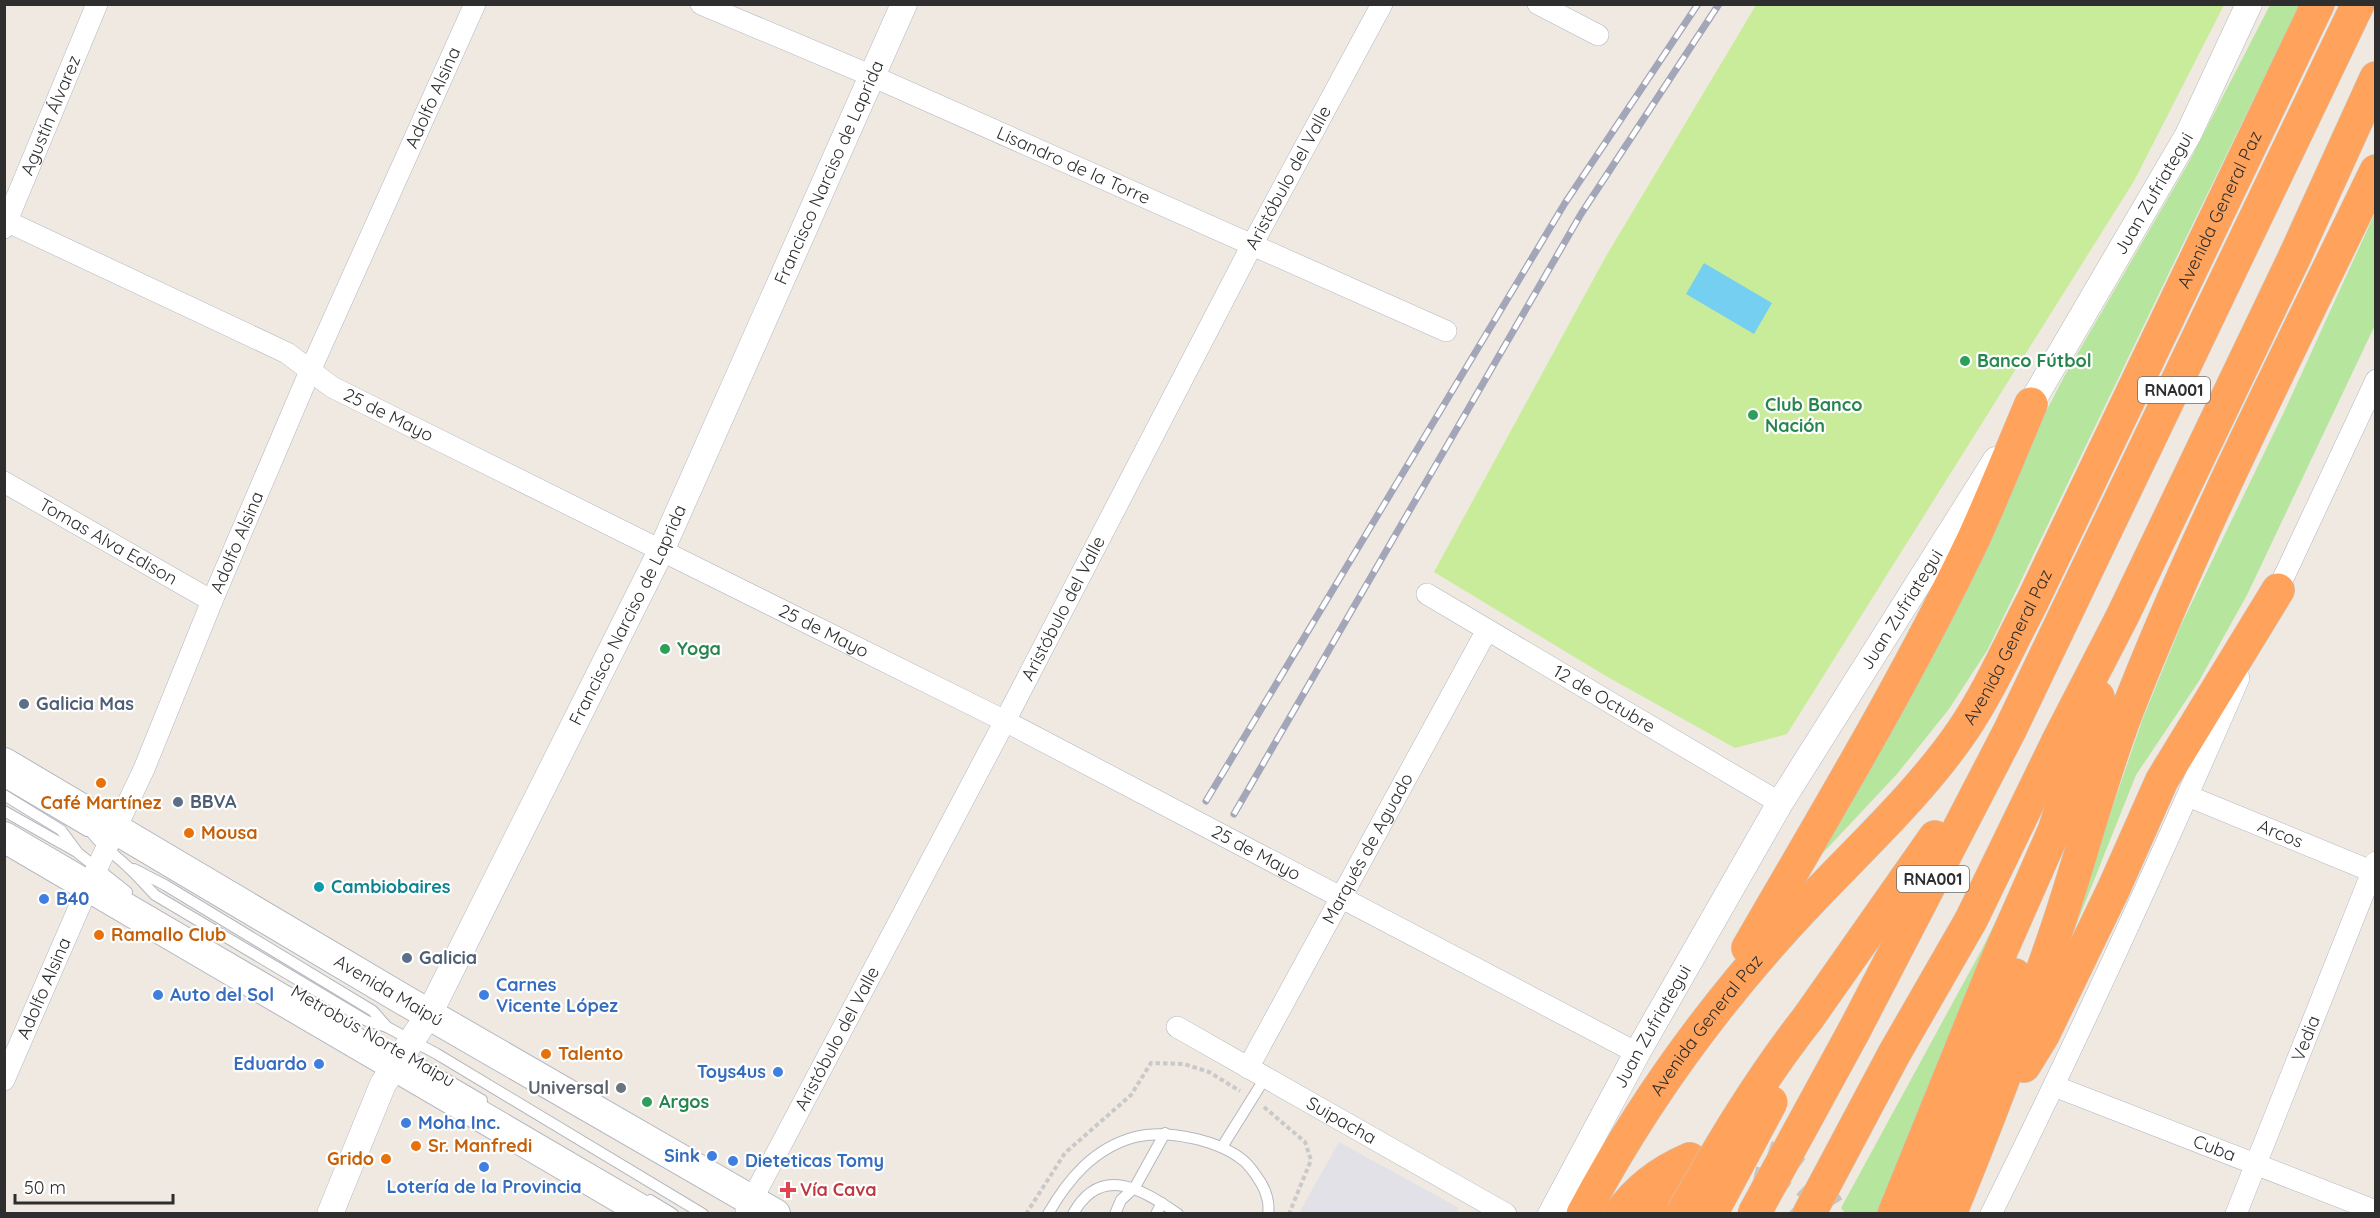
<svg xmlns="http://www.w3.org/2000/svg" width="2380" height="1218" font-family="Quicksand,sans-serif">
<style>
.industrial{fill:#e3e1e8}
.green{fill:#b6e59e}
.pitch{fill:#c9ec9a}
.water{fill:#75cff0}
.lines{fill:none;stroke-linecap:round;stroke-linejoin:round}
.motorway-tunnel{stroke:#c8c4bd;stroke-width:33;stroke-dasharray:33 16;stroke-linecap:butt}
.service-casing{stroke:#b4b7c1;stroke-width:12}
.minor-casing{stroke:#b4b7c1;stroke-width:22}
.tertiary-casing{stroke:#b4b7c1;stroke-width:27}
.secondary-casing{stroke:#b4b7c1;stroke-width:32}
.motorway-casing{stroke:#c9c9c9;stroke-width:34}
.path{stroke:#c9c9c9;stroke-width:4;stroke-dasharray:4.5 3;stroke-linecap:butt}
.service{stroke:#fff;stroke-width:10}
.minor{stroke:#fff;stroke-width:21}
.tertiary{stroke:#fff;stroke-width:26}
.secondary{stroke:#fff;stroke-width:30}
.motorway{stroke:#ffa35c;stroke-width:33}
.rail-casing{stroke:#a3a6b8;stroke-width:7}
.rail{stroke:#fff;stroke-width:4.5;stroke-dasharray:14;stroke-linecap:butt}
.motorway-bridge-casing{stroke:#c9c9c9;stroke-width:34;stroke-linecap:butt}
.motorway-bridge{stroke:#ffa35c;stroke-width:33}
.leisure-dot{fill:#2e9e5b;stroke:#fff;stroke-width:2}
.service-dot{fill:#5c6f8a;stroke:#fff;stroke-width:2}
.food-dot{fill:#e8710a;stroke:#fff;stroke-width:2}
.culture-dot{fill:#0f9aa8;stroke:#fff;stroke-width:2}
.shop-dot{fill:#3f7fe0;stroke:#fff;stroke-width:2}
.worship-dot{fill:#6b7280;stroke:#fff;stroke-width:2}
.health-dot{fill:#e0444e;stroke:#fff;stroke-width:2}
.labels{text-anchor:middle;stroke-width:4.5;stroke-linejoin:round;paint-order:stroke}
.shield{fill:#fff;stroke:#6d6d6d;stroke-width:1.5}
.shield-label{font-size:16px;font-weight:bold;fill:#2e2e2e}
.street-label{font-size:18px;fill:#2e2e2e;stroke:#fff}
.leisure-label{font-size:18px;font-weight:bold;fill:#27864d;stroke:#fff;text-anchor:start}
.service-label{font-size:18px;font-weight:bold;fill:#4e5e75;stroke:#fff;text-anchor:start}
.food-label{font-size:18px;font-weight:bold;fill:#c56008;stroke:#fff;text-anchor:start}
.culture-label{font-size:18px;font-weight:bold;fill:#0d838f;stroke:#fff;text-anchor:start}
.shop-label{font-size:18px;font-weight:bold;fill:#366cbe;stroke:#fff;text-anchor:start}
.worship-label{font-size:18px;font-weight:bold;fill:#5b616d;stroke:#fff;text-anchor:end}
.health-label{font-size:18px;font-weight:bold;fill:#be3a42;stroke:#fff;text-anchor:start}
</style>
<rect width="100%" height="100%" fill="#efe9e1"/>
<path class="industrial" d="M1339,1142L1459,1208L1456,1213H1299Z"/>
<g class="green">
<path d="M2270,5H2303L2256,94L2180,250L1988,649L1949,709L1897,774L1805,872L2065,375L2189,162Z"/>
<path d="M2375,213V325L2247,595L2199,681L2136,775L2071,938L2068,937L2143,718L2181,625L2284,412Z"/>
<path d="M2014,884L1881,1213H1845L1841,1208L1982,949Z"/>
</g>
<path class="pitch" d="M1756,5H2224L2134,181L1787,734L1735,748L1606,676L1434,572L1605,258Z"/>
<path class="water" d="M1704,263L1772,303L1754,334L1686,294Z"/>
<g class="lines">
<g class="motorway-tunnel">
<path d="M1718,1152C1766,1147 1804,1169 1829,1209"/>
<path d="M1704,1185C1744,1173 1773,1184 1802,1214"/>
</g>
<defs>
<g id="service">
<path d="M4,782L87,831"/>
<path d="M4,795L61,830L78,853L127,892"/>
<path d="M4,811L75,851"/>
<path d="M82,820C94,840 111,851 128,867C138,876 146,886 155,895L367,1021L387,1027L437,1054L703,1214"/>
<path d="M134,869L165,885L373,1011L387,1027"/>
<path d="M402,1053L482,1100"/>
<path d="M1222,1147L1265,1078"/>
<path d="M650,1200L673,1214"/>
<path d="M1048,1214C1068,1179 1094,1148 1135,1137C1167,1129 1219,1140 1244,1161C1251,1167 1256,1175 1261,1183C1266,1191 1270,1204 1268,1214"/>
<path d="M1073,1214C1101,1163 1143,1190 1178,1214"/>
<path d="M1115,1214L1121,1200L1135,1187L1165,1133"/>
<path d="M1156,1214L1162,1203"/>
</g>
<g id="minor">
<path id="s1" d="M701,4L872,76L1446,331"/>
<path d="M1538,4L1598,35"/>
<path id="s2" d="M4,220L287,353L332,387L1005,721L1637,1053"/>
<path id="s3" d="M4,228L97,4"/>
<path id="s4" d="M4,482L212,601"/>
<path id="s5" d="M1427,594L1780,803"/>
<path d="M2273,600L2376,380"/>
<path id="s6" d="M2188,796L2376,873"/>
<path id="s7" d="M1177,1027L1506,1214"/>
<path id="s8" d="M1248,1068L1487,630"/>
<path id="s9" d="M4,1080L88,887L144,769L212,601L310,371L475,4"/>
<path id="s10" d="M2054,1086L2376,1211"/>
<path id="s11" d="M746,1211L1005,721L1252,245L1382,4"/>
<path d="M1991,1214C2079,1037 2161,858 2239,678"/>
<path id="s12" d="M2236,1214L2376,862"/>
</g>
<g id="tertiary">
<path id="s13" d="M2022,419L2188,135L2249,4"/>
<path id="s14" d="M330,1214L383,1084L429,1014L661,551L904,4"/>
<path id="s15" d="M1551,1214L1637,1053L1780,803L1996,460"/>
</g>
<g id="secondary">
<path id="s16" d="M4,763L404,1000L775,1214"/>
<path d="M4,837L648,1214"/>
</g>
<g id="motorway">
<path d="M1748,948C1826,813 1907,679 1974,538C1994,494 2012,449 2031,404"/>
<path d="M1808,1018L1935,837"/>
<path d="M1855,1029L2010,730L2358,4"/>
<path d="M1894,1054L1971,920L2059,739L2122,617L2294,258L2376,78"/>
<path d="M2024,1066L2043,1035L2114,888L2162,780L2278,590"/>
<path id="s17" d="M1583,1214C1638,1110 1706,1015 1784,929C1843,863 1913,803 1963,730C1990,690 2010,644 2032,602L2318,4"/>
<path d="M1620,1214C1638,1188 1662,1171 1690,1159"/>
<path d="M1655,1214L1674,1198"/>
<path d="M1894,1214L1998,958L2054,831L2098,697"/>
<path d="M1920,1214L2015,975"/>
<path d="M1950,1214C1987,1124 2021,1034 2052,943C2079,866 2098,787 2127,711C2199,527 2290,350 2376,171"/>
</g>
</defs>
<use href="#service" class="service-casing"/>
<use href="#minor" class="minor-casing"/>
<use href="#tertiary" class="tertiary-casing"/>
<use href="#secondary" class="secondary-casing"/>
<use href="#motorway" class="motorway-casing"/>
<g class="path">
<path d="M1264,1107L1305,1142L1311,1160L1289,1214"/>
<path d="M1026,1214L1065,1153L1131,1095L1151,1063L1184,1064L1209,1072L1240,1091"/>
</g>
<use href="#service" class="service"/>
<use href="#minor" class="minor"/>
<use href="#tertiary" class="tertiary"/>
<use href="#secondary" class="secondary"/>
<use href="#motorway" class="motorway"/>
<defs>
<g id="rail">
<path d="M1206,801L1565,203L1698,4"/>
<path d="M1234,814L1581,214L1719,4"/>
</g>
</defs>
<use href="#rail" class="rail-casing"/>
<use href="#rail" class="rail"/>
<defs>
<g id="motorway-bridge">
<path d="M1682,1214C1720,1146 1760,1079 1808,1018"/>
<path d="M1711,1214L1771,1102"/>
<path d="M1754,1214L1855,1029"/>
<path d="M1809,1214L1894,1054"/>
</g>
</defs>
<use href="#motorway-bridge" class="motorway-bridge-casing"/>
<use href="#motorway-bridge" class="motorway-bridge"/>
</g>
<g class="leisure-dot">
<circle cx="1965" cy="361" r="6"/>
<circle cx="1753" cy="415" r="6"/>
<circle cx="665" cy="649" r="6"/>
<circle cx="647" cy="1102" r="6"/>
</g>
<g class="service-dot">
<circle cx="24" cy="704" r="6"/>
<circle cx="178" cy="802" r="6"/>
<circle cx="407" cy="958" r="6"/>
</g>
<g class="food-dot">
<circle cx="101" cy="783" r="6"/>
<circle cx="189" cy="833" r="6"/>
<circle cx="99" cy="935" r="6"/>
<circle cx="546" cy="1054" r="6"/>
<circle cx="416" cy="1146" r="6"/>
<circle cx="386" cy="1159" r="6"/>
</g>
<circle class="culture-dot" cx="319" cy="887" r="6"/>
<g class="shop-dot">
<circle cx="44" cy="899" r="6"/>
<circle cx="158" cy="995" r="6"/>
<circle cx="484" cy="995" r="6"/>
<circle cx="319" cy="1064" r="6"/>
<circle cx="778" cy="1072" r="6"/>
<circle cx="406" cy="1123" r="6"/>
<circle cx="712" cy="1156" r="6"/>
<circle cx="733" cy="1161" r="6"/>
<circle cx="484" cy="1167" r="6"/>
</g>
<circle class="worship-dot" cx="621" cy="1088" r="6"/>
<path class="health-dot" d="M785 1181h6v6h6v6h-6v6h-6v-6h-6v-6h6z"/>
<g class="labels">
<g class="shield">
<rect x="2138" y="377" width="72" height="26" rx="4.5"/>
<rect x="1897" y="866" width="72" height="26" rx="4.5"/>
</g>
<g class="shield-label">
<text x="2174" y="396">RNA001</text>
<text x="1933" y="885">RNA001</text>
</g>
<g class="street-label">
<text dy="6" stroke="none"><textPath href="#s9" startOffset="1072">Adolfo Alsina</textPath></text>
<text dy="6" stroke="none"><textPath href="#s3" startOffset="122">Agustín Álvarez</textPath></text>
<text dy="6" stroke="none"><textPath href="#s1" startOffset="406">Lisandro de la Torre</textPath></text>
<text dy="6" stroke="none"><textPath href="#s14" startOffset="1156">Francisco Narciso de Laprida</textPath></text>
<text dy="6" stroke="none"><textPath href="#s11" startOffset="1167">Aristóbulo del Valle</textPath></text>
<text dy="6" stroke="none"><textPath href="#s13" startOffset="261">Juan Zufriategui</textPath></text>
<text dy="6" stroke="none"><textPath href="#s17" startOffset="1198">Avenida General Paz</textPath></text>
<text dy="6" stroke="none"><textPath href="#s2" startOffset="432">25 de Mayo</textPath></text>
<text dy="6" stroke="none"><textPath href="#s9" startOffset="586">Adolfo Alsina</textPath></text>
<text dy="6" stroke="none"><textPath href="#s4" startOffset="120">Tomas Alva Edison</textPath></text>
<text dy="6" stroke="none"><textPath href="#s11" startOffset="681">Aristóbulo del Valle</textPath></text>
<text dy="6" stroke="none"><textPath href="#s15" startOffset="699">Juan Zufriategui</textPath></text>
<text dy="6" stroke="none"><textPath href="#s14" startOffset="670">Francisco Narciso de Laprida</textPath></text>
<text dy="6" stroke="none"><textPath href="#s2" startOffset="918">25 de Mayo</textPath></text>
<text dy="6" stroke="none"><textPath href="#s17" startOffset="712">Avenida General Paz</textPath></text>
<text dy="6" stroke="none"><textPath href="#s5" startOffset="206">12 de Octubre</textPath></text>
<text dy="6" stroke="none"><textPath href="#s6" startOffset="100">Arcos</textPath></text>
<text dy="6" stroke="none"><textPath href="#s8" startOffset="250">Marqués de Aguado</textPath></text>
<text dy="6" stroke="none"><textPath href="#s2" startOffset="1404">25 de Mayo</textPath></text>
<text dy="6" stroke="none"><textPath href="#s9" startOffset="100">Adolfo Alsina</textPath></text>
<text dy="6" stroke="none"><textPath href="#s16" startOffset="447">Avenida Maipú</textPath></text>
<text dy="6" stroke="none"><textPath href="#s17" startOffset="226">Avenida General Paz</textPath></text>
<text dy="6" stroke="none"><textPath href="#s15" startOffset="213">Juan Zufriategui</textPath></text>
<text transform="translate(373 1036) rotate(30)" y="6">Metrobús Norte Maipu</text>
<text dy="6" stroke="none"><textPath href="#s12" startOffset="189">Vedia</textPath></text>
<text dy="6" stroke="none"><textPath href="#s11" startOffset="195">Aristóbulo del Valle</textPath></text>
<text dy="6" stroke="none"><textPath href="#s7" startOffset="189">Suipacha</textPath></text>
<text dy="6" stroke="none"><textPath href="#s10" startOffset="172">Cuba</textPath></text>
</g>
<g class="leisure-label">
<text x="1977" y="367">Banco Fútbol</text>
<text x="1765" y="411">Club Banco<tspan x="1765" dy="21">Nación</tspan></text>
<text x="677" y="655">Yoga</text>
<text x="659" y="1108">Argos</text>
</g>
<g class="service-label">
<text x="36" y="710">Galicia Mas</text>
<text x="190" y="808">BBVA</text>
<text x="419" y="964">Galicia</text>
</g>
<g class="food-label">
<text x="101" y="809" text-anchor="middle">Café Martínez</text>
<text x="201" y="839">Mousa</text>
<text x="111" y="941">Ramallo Club</text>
<text x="558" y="1060">Talento</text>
<text x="428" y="1152">Sr. Manfredi</text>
<text x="374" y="1165" text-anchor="end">Grido</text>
</g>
<g class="culture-label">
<text x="331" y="893">Cambiobaires</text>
</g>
<g class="shop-label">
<text x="56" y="905">B40</text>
<text x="496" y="991">Carnes<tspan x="496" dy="21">Vicente López</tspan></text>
<text x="170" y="1001">Auto del Sol</text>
<text x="307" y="1070" text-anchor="end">Eduardo</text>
<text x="766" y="1078" text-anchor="end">Toys4us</text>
<text x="418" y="1129">Moha Inc.</text>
<text x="700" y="1162" text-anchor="end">Sink</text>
<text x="745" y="1167">Dieteticas Tomy</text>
<text x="484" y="1193" text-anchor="middle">Lotería de la Provincia</text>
</g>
<g class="worship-label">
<text x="609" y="1094">Universal</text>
</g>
<g class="health-label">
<text x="800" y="1196">Vía Cava</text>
</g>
</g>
<rect width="2380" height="1218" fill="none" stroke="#2e2e2e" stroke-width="12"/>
<path d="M15 1194v9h158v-9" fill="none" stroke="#2e2e2e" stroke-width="3"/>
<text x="24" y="1194" font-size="18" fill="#2e2e2e" stroke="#ffffff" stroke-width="4.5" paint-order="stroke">50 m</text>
</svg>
